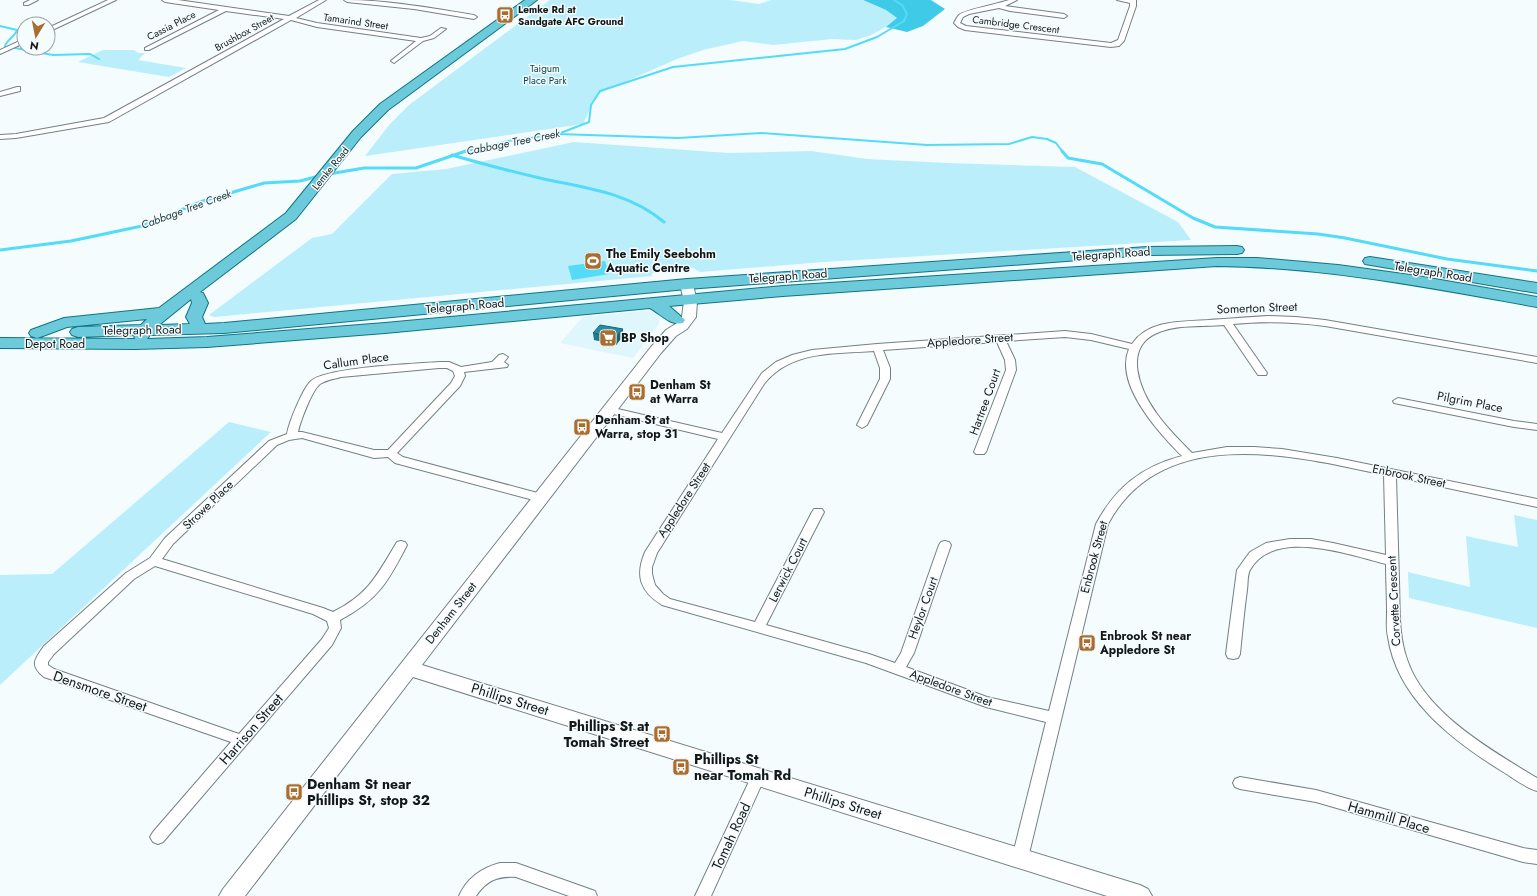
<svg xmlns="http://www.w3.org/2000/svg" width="1537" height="896" font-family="Jost,sans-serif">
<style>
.built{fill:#dff6fc}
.green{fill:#baeefb}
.forest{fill:#3fcbe8}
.water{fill:#54dbf8}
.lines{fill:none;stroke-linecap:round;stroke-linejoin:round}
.stream-far1{stroke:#54dbf8;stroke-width:2}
.stream{stroke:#54dbf8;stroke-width:3}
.street-casing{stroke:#748083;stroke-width:2}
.secondary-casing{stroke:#748083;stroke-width:2}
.primary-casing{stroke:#0e7586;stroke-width:2}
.street{fill:#fff;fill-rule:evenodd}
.secondary{fill:#fff;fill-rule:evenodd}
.primary{fill:#6dcada;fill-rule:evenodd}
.wall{fill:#1c7b8d}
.shaded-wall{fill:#176473}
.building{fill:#218fa4;stroke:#176473}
.labels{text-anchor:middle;stroke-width:3;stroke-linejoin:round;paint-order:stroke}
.far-poi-label{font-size:10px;font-weight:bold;fill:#131718;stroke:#f4fcfe;text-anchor:start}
.far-street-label{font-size:10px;fill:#131718;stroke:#f4fcfe}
.far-park-label{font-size:10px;fill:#084652;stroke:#f4fcfe}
.far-water-label{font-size:11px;font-style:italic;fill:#1c3339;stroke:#f4fcfe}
.poi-label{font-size:12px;font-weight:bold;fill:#131718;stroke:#f4fcfe;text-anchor:start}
.street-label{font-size:12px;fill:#131718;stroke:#f4fcfe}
.near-street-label{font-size:14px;fill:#131718;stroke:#f4fcfe}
.near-poi-label{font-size:14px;font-weight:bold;fill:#131718;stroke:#f4fcfe;text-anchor:start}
</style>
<rect width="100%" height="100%" fill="#f4fcfe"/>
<path class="built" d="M644,311L653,312L660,316L659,324L633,358L560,343L583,317Z"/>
<g class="green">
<path d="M550,0H730L759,4L771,0H863L886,10L898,19L886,27L869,36L856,40L832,39L773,45L743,41L703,50L677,59L602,92L596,97L583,124L365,156L390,124L409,105Z"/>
<path d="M103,50H134L138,53H145L138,60L186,68L169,77L78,62Z"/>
<path d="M574,142L729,153L811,151L867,159L947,163L1075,167L1178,222L1191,240L823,262L700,272L693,268L652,273V276L214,317L209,315L312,238L332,234L392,174L446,169Z"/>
<path d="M229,422L271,432L0,685V575L52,574Z"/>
<path d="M1514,515L1537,520V628L1409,598L1408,572L1470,587L1466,536L1518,547Z"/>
</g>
<path class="forest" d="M863,0H931L945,9L923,26L907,32L886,27L897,18L886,10Z"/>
<path class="water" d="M605,261L609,274L572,280L568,266Z"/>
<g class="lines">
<g class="stream-far1">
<path d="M0,26L17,30C15,37 5,41 5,47"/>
<path d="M15,48L53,55L90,54L99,59"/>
<path d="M558,134L678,138L761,133L927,145L1009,144L1032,137L1047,139L1056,143L1063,152"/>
<path d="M463,152L508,141L558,134L589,122L591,105L600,91L673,67L845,49L877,37L904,21L907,14L902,5L894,0"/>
</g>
<g class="stream">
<path d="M1062,151L1068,158L1102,164L1193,218L1215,227L1318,234L1345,238L1447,259L1537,271"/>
<path d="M452,155C483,164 513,172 544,179C587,188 630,193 664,222"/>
<path d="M329,174L364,168H416L466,151"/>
<path d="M0,250L71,241L142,226L203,201L264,183L300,181L319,176"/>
</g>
<defs>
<g id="street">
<path d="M30,0H38L28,5H24V3Z"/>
<path d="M108,0H116L48,32V28Z"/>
<path d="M162,0H178L289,16L319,0H326L296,18L317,23L421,38L430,36L441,28L446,29L434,38L423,41L394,63L391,61L392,60L416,41L317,27L291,20L109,122L16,138L0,139V135L16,134L104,118L284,19L226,11L149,50H145V48L219,10L165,2Z"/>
<path d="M344,0C388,0 431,8 474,15L477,17L474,19L414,9L347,2Z"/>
<path d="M1009,0H1017L1005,6L1064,14L1067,16L1064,18L1010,11L999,8L969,14L963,17L960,23L966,26L1111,43L1118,40L1130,6V3L1117,0H1136V6L1124,41L1119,46L1111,47L965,30L958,27L954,23C955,21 957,17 959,15C964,10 998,4 1009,0Z"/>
<path d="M24,39V43L0,54V50Z"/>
<path d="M17,87H20V91L0,96V92Z"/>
<path d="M1268,316L1296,317L1325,320L1537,357V363L1325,326C1294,322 1264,321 1233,324L1267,373L1266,375H1258L1224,325C1202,327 1177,324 1157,333C1122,348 1140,391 1157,414C1167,428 1180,441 1192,453L1227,447H1254L1282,449L1337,458L1537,499V507L1396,477C1397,512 1398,546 1399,581C1400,608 1398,636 1408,662C1426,713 1492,751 1537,778V791C1524,787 1512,777 1500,770C1451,739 1397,698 1388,637C1386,629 1387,621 1387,613C1387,597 1386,580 1386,564C1350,555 1274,527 1250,570C1247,575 1248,584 1247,590C1244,612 1242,633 1240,654L1238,658L1233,659L1228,658L1226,654L1237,570L1250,552L1266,543L1290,539H1311L1333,543L1386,555L1384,475C1294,455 1162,423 1108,524L1028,858L1025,863L1020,865L1015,863L1012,858L1046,722L986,707L866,663L662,605C640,591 635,576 645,552L718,439L605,412L604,410L605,408L609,407L722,433L762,373L776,362L792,355L812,350L877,344L1065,331L1091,334L1132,344C1149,319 1183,322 1209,320C1228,319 1248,317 1268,316ZM1065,337L1091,340L1129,349C1114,384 1159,433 1182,456C1141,467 1116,487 1096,524L1049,711L987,697L906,667L914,653L951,545L949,542L945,541L941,542L939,545L901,653L895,663L869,654L766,625L824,512L822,509H814L812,512L755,622L670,599L663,594L655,585L652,574V567L657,553L764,384C791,350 835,354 874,351L880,368V379L857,425L862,428L867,425L890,379V368L883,350L997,342L1005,360L1006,370L974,452L976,454H984L986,452L1016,370L1015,360L1006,341Z"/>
<path d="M503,354L508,357L504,362L508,365L507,367L464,372L465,376L460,386L397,453L403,457L545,495L547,498L545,501L541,502L395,463L388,457L374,458L302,438L289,440L277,445L173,544L162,559L323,608L333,612C369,594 377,575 397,542L401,541L405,542L407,545C388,582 378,600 340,620L341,628L332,645L163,842L158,844L153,842L150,837L153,832L231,742L44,677C29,665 35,659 44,646L126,573L150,558L165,538L269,441L287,434C289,422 303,388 311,381C327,367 414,364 439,362H449L461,367L492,362L499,355ZM439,368H447L453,371L455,376L451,383L388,450H374L302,432H298C300,422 312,390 320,384C326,380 334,379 341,377ZM155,566L313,614L327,621L329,628L322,639L239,734L54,669L48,665V662L54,654L134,579Z"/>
<path d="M1398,398L1514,421L1537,424V430L1514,427L1394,403L1393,401Z"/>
<path d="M758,771L763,773L765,777L711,896H695L753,773Z"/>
<path d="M1240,777L1316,790L1523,848L1537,850V864L1523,862L1316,802L1240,789L1235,787L1233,783L1235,779Z"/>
<path d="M500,863H516L595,891L597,896H569L516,877C498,876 487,880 476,896H459C467,878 481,868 500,863Z"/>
</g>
<path id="secondary" d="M687,280L692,281L697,301L696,317L687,329L676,336L661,353L422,665L1140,885L1148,889L1152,896H1107L413,677L245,896H219L223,889L651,347L666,330L677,323L682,317L684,301L680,284L682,281Z"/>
<g id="primary">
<path d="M525,0H537L388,110L361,137L296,219L200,292L203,293L208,303L202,317L205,324L224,323L687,279L1147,247L1237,246L1242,247L1244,250L1242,253L1237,254L1147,255L687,289L224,333L150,335L147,339L207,337L385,323L783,286L1217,258H1257L1338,265L1418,276L1537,297V307C1431,288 1325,267 1217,266L783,296L669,306L685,320L683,323C670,326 661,314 650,308L385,333L207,347L135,349L0,348V338L135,339L134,335L78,337L72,335L70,332L72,329L78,327L141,325L147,319L67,327L43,336L37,338L31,336L29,333L31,330L64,318L159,308L286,213L353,131L380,104ZM191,299L192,303L186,317L190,324L159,325Z"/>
<path d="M1370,257L1537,283V293L1365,264L1363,261L1365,258Z"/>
</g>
</defs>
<use href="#street" class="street-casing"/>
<use href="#secondary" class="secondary-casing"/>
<use href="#primary" class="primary-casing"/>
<use href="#street" class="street"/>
<use href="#secondary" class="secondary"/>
<use href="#primary" class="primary"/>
</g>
<path class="wall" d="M623,329V336L616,345L594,340L593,333Z"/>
<path class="shaded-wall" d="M623,329V336L616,345L615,338Z"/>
<path class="building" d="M600,325L623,329L615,338L593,333Z"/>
<defs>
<symbol id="bus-square" viewBox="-11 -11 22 22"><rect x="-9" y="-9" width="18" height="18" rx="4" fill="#a96e2f" stroke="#f4fcfe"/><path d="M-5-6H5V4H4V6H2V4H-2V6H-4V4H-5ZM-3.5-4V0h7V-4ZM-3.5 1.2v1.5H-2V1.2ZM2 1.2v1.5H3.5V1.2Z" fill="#fff"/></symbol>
<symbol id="stadium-square" viewBox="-11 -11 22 22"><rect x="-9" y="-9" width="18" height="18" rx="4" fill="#a96e2f" stroke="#f4fcfe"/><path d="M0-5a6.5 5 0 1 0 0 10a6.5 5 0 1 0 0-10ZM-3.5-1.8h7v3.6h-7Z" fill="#fff"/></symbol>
<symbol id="supermarket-square" viewBox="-11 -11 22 22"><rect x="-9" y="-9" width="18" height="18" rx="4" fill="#a96e2f" stroke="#f4fcfe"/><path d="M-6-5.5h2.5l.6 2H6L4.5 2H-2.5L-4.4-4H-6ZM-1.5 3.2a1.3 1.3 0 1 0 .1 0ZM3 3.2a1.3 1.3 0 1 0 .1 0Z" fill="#fff"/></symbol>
</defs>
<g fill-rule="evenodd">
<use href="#bus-square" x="495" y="5" width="20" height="20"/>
<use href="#stadium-square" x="583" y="251" width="20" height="20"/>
<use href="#supermarket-square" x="598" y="328" width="20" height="20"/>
<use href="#bus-square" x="627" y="382" width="20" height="20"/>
<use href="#bus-square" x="572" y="417" width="20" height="20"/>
<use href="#bus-square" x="1077" y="633" width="20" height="20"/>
<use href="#bus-square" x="652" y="724" width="20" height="20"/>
<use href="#bus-square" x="671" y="757" width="20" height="20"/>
<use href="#bus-square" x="284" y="782" width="20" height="20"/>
</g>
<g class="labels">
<g class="far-poi-label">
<text x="518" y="13">Lemke Rd at<tspan x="518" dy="12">Sandgate AFC Ground</tspan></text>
</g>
<g class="far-street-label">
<text transform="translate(356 21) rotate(8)" y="4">Tamarind Street</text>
<text transform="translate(1016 24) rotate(7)" y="4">Cambridge Crescent</text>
<text transform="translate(171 25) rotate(-27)" y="4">Cassia Place</text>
<text transform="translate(244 32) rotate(-29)" y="4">Brushbox Street</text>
<text transform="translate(330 168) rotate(-51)" y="4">Lemke Road</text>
</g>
<g class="far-park-label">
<text x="545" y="72">Taigum<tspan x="545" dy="12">Place Park</tspan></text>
</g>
<g class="far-water-label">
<text transform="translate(513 142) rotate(-11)" y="4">Cabbage Tree Creek</text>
<text transform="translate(186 209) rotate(-20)" y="4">Cabbage Tree Creek</text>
</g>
<g class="poi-label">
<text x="606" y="258">The Emily Seebohm<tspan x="606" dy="14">Aquatic Centre</tspan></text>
<text x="621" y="342">BP Shop</text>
<text x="650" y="389">Denham St<tspan x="650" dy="14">at Warra</tspan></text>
<text x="595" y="424">Denham St at<tspan x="595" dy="14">Warra, stop 31</tspan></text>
<text x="1100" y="640">Enbrook St near<tspan x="1100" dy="14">Appledore St</tspan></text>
</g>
<g class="street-label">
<text transform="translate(1111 254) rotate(-4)" y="4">Telegraph Road</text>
<text transform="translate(1433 272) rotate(9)" y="4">Telegraph Road</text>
<text transform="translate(788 276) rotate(-4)" y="4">Telegraph Road</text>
<text transform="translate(465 306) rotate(-5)" y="4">Telegraph Road</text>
<text transform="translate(1257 308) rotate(-2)" y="4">Somerton Street</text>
<text transform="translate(142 330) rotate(-1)" y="4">Telegraph Road</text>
<text transform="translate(970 340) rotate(-4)" y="4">Appledore Street</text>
<text x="55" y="348">Depot Road</text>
<text transform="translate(356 361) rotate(-8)" y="4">Callum Place</text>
<text transform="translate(985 402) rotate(-70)" y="4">Hartree Court</text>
<text transform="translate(1470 402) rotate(11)" y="4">Pilgrim Place</text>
<text transform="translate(1409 476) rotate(12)" y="4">Enbrook Street</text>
<text transform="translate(684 500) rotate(-57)" y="4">Appledore Street</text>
<text transform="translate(208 505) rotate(-44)" y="4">Strowe Place</text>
<text transform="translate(1094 557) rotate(-75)" y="4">Enbrook Street</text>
<text transform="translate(788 570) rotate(-63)" y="4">Lerwick Court</text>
<text transform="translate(1394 601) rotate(-93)" y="4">Corvette Crescent</text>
<text transform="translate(923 608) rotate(-70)" y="4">Heylor Court</text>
<text transform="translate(451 613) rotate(-52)" y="4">Denham Street</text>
<text transform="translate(951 688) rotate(20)" y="4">Appledore Street</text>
</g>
<g class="near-street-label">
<text transform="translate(100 691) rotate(19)" y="5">Densmore Street</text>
<text transform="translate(510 699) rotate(17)" y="5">Phillips Street</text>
<text transform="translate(251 729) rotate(-49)" y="5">Harrison Street</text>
<text transform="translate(843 803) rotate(17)" y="5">Phillips Street</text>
<text transform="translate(1389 817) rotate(16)" y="5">Hammill Place</text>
<text transform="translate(731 836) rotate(-65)" y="5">Tomah Road</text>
</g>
<g class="near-poi-label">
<text x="649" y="731" text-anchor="end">Phillips St at<tspan x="649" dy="16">Tomah Street</tspan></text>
<text x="694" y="764">Phillips St<tspan x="694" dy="16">near Tomah Rd</tspan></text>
<text x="307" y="789">Denham St near<tspan x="307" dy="16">Phillips St, stop 32</tspan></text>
</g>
</g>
<g transform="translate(36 36) rotate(190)"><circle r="19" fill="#f4fcfe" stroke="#9aa0a2"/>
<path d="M0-3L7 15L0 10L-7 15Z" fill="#a96e2f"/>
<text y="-6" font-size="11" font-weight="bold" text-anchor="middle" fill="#131718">N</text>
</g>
</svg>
